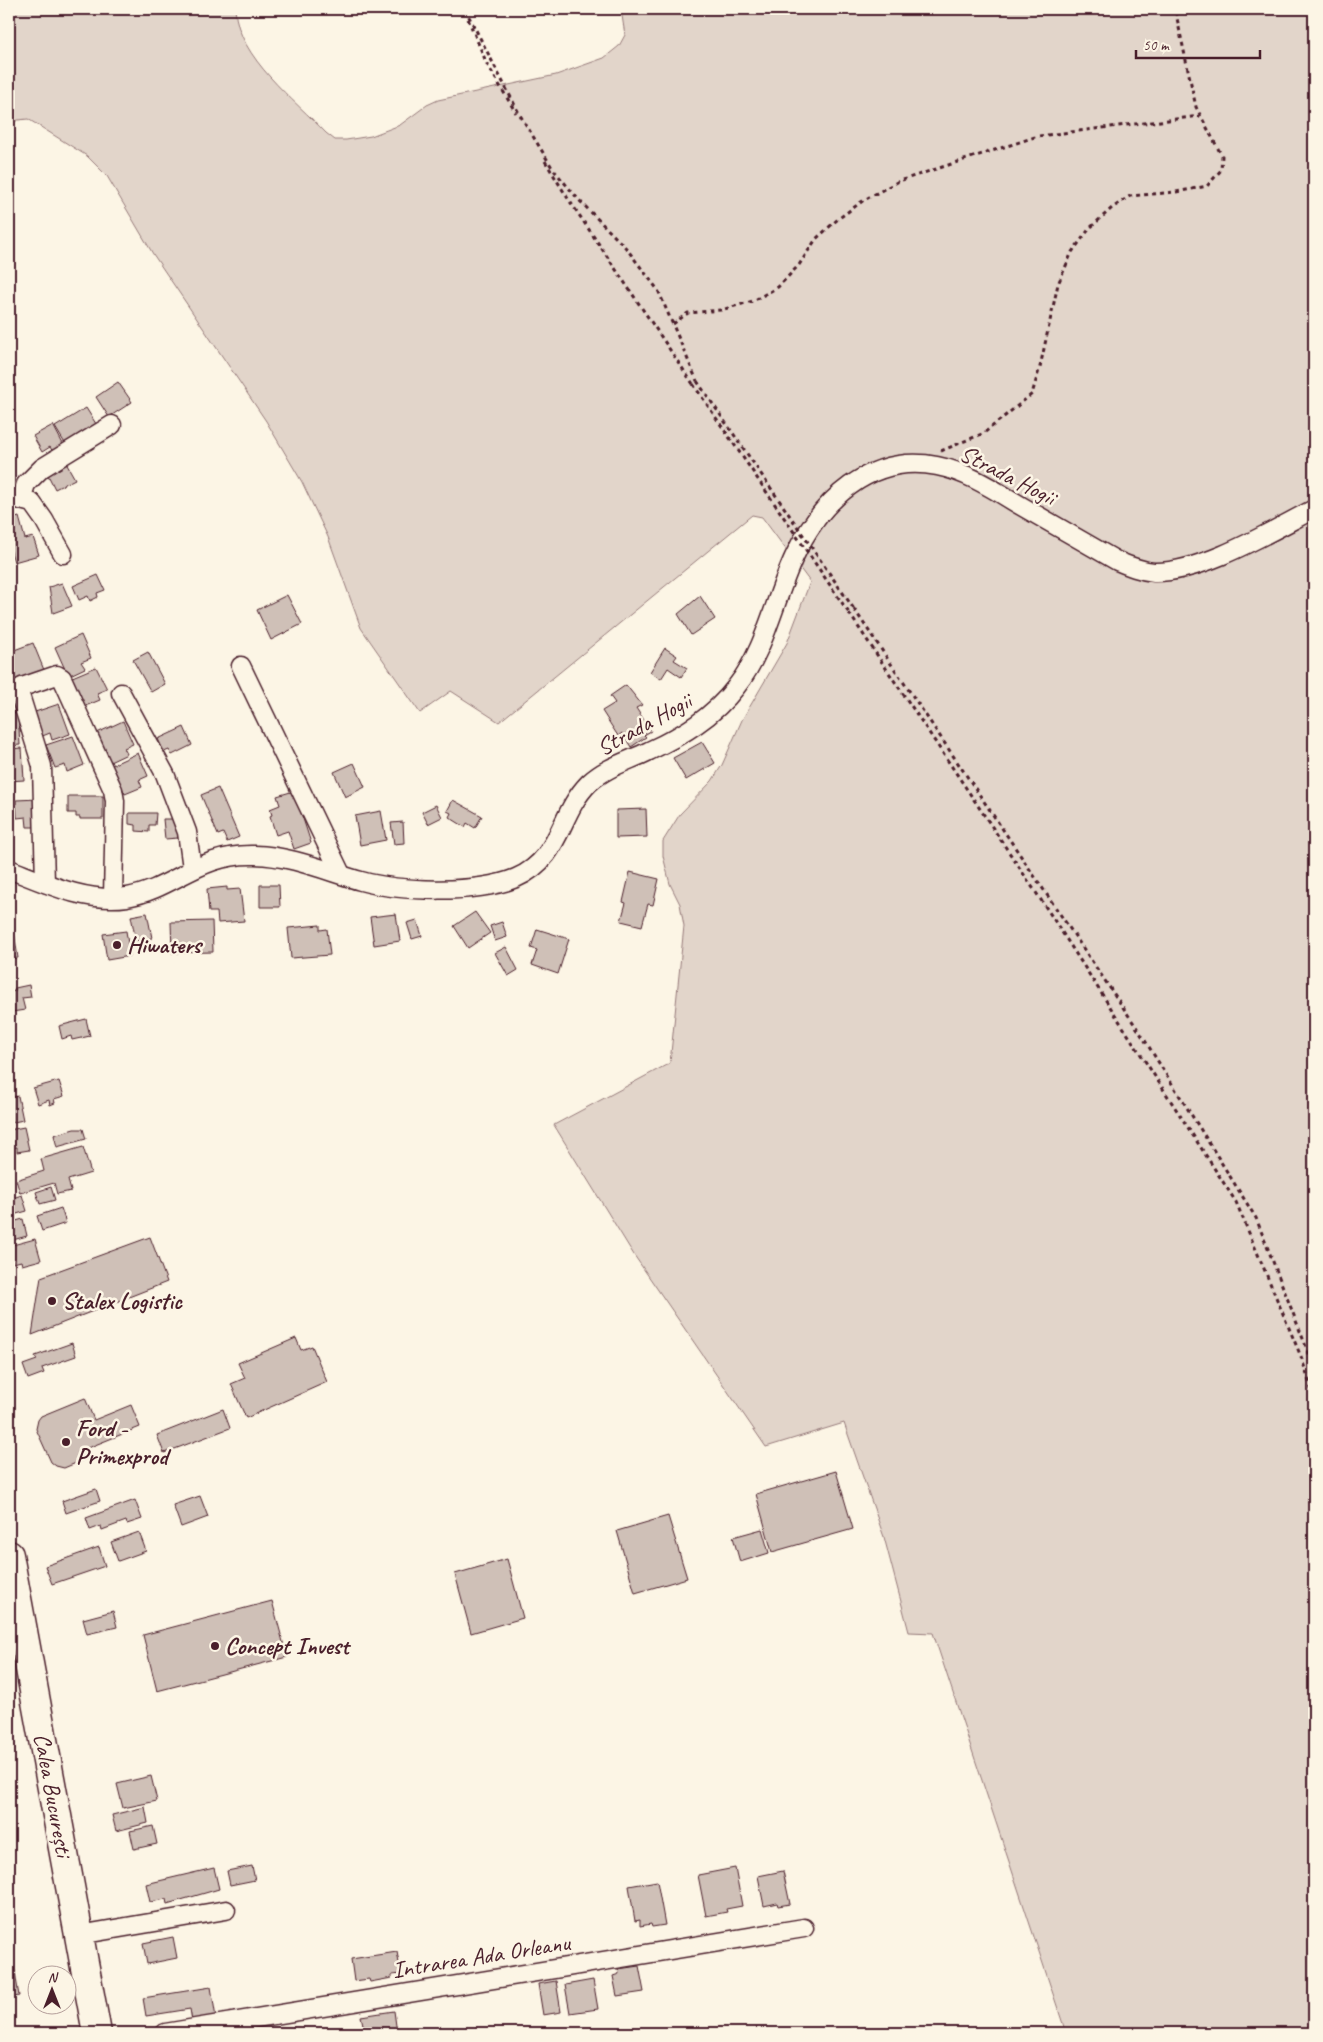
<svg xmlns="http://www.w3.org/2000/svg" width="1323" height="2042" font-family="Caveat,sans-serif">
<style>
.green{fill:#e2d5ca;stroke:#967a7a}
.building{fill:#cfc0b7;stroke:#4a1f2b}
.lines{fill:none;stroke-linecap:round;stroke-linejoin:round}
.street-casing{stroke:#4a1f2b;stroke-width:21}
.highway-casing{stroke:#4a1f2b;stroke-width:31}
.path{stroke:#4a1f2b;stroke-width:3;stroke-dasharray:4 4;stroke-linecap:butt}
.street{stroke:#fcf5e5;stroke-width:18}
.highway{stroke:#fcf5e5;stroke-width:28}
.path-bridge{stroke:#4a1f2b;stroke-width:3;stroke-dasharray:4 4;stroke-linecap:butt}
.poi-dot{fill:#4a1f2b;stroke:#fcf5e5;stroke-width:2}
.labels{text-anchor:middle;stroke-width:5;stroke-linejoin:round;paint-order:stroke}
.street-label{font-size:24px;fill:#4a1f2b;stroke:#fcf5e5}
.poi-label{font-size:24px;font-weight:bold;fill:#4a1f2b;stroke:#fcf5e5;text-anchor:start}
</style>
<rect width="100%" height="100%" fill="#fcf5e5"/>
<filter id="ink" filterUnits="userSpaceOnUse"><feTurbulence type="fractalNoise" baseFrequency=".02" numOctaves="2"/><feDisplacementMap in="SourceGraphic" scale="10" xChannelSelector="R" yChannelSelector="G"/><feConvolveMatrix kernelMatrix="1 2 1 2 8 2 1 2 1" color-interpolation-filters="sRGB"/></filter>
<g filter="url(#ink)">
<path class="green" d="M9,9H235C238,58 295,100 326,133L335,140H346L371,136L400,125L427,105L438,100L556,75L604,58L619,46L625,35L621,9H1314V2033H1066L933,1633L909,1632L884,1537L844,1423L766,1447L634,1255L554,1125L670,1063L684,926L680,904L670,884L663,856V841L680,814L712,781L722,765L742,720L787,643L810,582L762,517L752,515L499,722L451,691L420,713L361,628L328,537L302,482L266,421L153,254L107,176L87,156L28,119L18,120L9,125Z"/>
<g class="building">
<path d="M118,382L132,402L109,417L96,397Z"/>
<path d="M86,408L98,427L66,445L55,427Z"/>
<path d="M53,425L64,446L53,452L50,447L42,452L33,436Z"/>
<path d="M66,463L75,479L55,489L47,473Z"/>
<path d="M19,517L25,539L33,537L39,555L14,562L9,545V520Z"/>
<path d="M98,575L105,590L97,593L98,597L90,601L88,596L79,600L73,586Z"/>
<path d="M62,583L72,606L53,613L49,587Z"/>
<path d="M287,595L302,624L271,640L257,610Z"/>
<path d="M700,596L715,619L691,635L678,614Z"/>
<path d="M81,635L91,658L81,662L85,668L68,676L55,647Z"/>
<path d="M33,643L44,670L9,683V652Z"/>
<path d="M665,648L677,656L674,660L687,668L681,677L668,668L661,679L650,672Z"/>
<path d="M148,652L165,684L151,692L133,660Z"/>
<path d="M96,667L107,689L97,693L100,700L83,707L70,678Z"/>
<path d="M626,685L642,705L636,708L651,731L644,735L646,737L631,747L622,733L618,736L602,711L615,703L610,696Z"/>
<path d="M59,704L70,734L52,740L50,733L40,737L32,713Z"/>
<path d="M18,713L20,745L9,746V714Z"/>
<path d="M123,721L133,744L124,748L127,754L110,762L97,733Z"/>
<path d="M184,727L192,745L172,755L169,750L164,752L158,739Z"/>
<path d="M73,736L84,765L67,772L65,765L55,768L46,745Z"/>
<path d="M702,742L715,763L686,780L673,758Z"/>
<path d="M22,748L24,780L9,781V749Z"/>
<path d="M138,753L148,776L139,780L142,787L125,794L112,765Z"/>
<path d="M354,763L365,787L345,797L334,772Z"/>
<path d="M218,788L239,837L227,842L223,833L218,835L201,795Z"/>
<path d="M294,791L311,843L294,849L288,831L276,835L270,816L272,815L270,809L280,805L277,796Z"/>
<path d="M68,796H103V819H80V817H76V813H68Z"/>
<path d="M39,799L40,827H27L26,817L17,818L16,800Z"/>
<path d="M453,800L482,816L475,828L467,823L465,827L449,817L451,813L447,811Z"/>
<path d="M436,805L442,817L428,824L422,812Z"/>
<path d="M646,809L647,837L616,838V810Z"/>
<path d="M381,811L386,840L360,845L355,816Z"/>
<path d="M129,813H156L155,825H149V832L136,831V825L129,824Z"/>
<path d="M163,819H176L178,838L165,839Z"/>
<path d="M403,822L404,843L394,844L391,823Z"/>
<path d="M9,823H13V842L9,843Z"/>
<path d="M630,872L659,879L653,905L648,904L642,926L621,921L626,903L623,902Z"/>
<path d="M260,885H279L280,907H260Z"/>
<path d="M227,887V890L240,889L244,921L218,923L217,912H209L207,889Z"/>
<path d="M475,912L490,933L468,948L454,926Z"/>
<path d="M147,913L152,938L136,941L131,916Z"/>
<path d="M396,914L400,941L374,945L370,917Z"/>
<path d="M417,920L422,936L412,939L407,923Z"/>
<path d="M212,921L213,952L172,953L171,922Z"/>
<path d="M502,922L507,937L495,941L490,926Z"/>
<path d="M320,925V930L327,929L330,955L291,958L288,928Z"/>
<path d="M537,929L569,939L558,974L532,965L537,950L531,948Z"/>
<path d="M126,931L130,956L107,960L103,934Z"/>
<path d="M14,932L18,958L9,959V933Z"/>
<path d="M506,947L518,970L508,976L495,953Z"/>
<path d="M29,985L31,997L22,998L25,1010L12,1012L11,1007H9V992L15,991V988Z"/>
<path d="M86,1019L90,1036L72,1040L71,1036L62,1039L59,1026Z"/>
<path d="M59,1081L64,1096L54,1099L55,1103L50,1105L49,1100L38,1104L33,1088Z"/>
<path d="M18,1096L23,1120L9,1123V1098Z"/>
<path d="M24,1127L29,1150L17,1152V1147L9,1149V1130Z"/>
<path d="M74,1129H83L86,1139L57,1147L54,1135Z"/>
<path d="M83,1147L91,1173L68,1180L71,1191L57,1194L54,1183L20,1193L16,1180L44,1171L41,1159Z"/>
<path d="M51,1187L55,1200L40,1204L36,1192Z"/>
<path d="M22,1195L27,1211L13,1215L9,1199Z"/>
<path d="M61,1208L66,1223L42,1231L37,1216Z"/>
<path d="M23,1219L27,1236L9,1241V1223Z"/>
<path d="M150,1237L167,1282L32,1335L41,1277Z"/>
<path d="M35,1239L41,1260L22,1265L21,1261L13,1263L12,1257L9,1258V1246Z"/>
<path d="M296,1338L301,1350L312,1346L327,1382L246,1418L231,1384L245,1378L238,1363Z"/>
<path d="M72,1343L76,1356L42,1368L44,1373L28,1379L23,1365L37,1360L35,1356Z"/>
<path d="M85,1398L94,1420L131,1405L140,1427L85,1449L88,1458L64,1468L56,1466L51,1462L36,1429L38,1420L41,1416Z"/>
<path d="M223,1409L230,1428L164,1453L157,1435Z"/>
<path d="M836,1471L853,1529L772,1552L756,1494Z"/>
<path d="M96,1489L100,1501L66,1513L62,1501Z"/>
<path d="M200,1496L208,1517L181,1527L173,1505Z"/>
<path d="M135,1500L142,1519L127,1524L126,1521L102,1530L101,1526L90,1530L86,1518Z"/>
<path d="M668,1516L687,1578L635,1593L617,1531Z"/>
<path d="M762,1529L769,1553L740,1562L733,1537Z"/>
<path d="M139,1532L146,1551L118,1561L111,1542Z"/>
<path d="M99,1547L105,1566L52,1584L45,1566Z"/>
<path d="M507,1559L523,1618L471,1633L455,1574Z"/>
<path d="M272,1601L287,1657L157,1691L143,1635Z"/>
<path d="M113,1611L117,1627L87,1634L83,1619Z"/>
<path d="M151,1776L157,1801L123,1808L117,1784Z"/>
<path d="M145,1807L148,1823L116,1831L112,1815Z"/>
<path d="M153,1826L157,1844L134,1849L130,1831Z"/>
<path d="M252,1866L255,1880L230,1885L227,1871Z"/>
<path d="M214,1868L219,1889L167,1904L166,1899L150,1902L146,1884Z"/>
<path d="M735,1868L742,1906L726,1909L727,1912L706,1916L698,1875Z"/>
<path d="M783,1871L790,1904L778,1906L777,1903L764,1906L758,1876Z"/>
<path d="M657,1881L665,1925L652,1927L651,1924L640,1926V1920L635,1921L629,1886Z"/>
<path d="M9,1937L19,1996L9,1998Z"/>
<path d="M173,1937L177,1958L147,1964L143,1943Z"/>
<path d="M397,1952L401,1974L392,1975V1978L370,1982L369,1979L354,1981L351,1959Z"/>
<path d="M639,1966L644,1992L617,1996L613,1976L619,1974L618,1969Z"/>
<path d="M593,1980L598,2009L570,2013L565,1985Z"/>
<path d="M556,1981L561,2012L543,2015L538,1984Z"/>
<path d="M211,1987L216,2018L192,2021L190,2009L146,2016L143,1998Z"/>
<path d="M394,2011L397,2033H365L361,2016Z"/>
</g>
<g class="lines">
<defs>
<g id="street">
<path d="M21,500L26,484L42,468L112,425"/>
<path d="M21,500L32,503L44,520L63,554"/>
<path d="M241,666L341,874"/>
<path d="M121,693L165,774L187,832L192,868"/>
<path d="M9,869C45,883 86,903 127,897C174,889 199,853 255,855C292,856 326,871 361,881C401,892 477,894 516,878C562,858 558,814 589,783C606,767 629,761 649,751C683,735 713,717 736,687C766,649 774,600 794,557C820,501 870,453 937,466C968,472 996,491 1023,507C1054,525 1086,543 1117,561C1129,566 1141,571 1154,572C1202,573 1271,531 1314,509"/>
<path d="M45,883L42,766L19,692L22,687L57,675L62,678L113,790L115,801L113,897"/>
<path d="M79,1935L226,1910"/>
<path d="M165,2033L804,1928"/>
</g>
<g id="highway">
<path id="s1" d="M9,1555L97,2033"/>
</g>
</defs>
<use href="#street" class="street-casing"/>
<use href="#highway" class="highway-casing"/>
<g class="path">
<path d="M465,9L520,115L553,169L578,199L626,248L658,290L697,381"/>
<path d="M468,19L487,64L516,113"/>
<path d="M545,161L567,197L693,384"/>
<path d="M673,324L688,313L721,310L753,301L778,287L799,265L816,239L838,219L864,200L899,181L1038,136L1200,116"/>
<path d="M941,451L984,433L1032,394L1040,367L1058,284L1072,252L1090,228L1112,208L1130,196L1176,192L1207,186L1221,170L1222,156L1196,107L1175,9"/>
<path d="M854,609L1139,1031L1256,1218L1314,1367"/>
<path d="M849,613L1047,909L1236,1202L1302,1359L1314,1398"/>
</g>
<use href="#street" class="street"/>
<use href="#highway" class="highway"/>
<g class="path-bridge">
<path d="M697,381L854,609"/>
<path d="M693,384L849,613"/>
</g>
</g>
</g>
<g class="poi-dot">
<circle cx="117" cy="945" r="5"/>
<circle cx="52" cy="1301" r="5"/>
<circle cx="66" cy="1442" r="5"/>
<circle cx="215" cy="1646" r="5"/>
</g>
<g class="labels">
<g class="street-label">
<text transform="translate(1008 475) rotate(27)" y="8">Strada Hogii</text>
<text transform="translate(644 724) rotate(-29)" y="8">Strada Hogii</text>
<text dy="8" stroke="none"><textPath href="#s1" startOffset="244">Calea București</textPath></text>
<text transform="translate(481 1956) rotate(-9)" y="8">Intrarea Ada Orleanu</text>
</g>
<g class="poi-label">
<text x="127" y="953">Hiwaters</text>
<text x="62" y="1309">Stalex Logistic</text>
<text x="76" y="1436">Ford -<tspan x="76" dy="28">Primexprod</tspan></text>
<text x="225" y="1654">Concept Invest</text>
</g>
</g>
<rect width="1323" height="2042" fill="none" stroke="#fcf5e5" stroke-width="30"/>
<rect x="15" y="15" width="1293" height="2012" fill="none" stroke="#4a1f2b" stroke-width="2" filter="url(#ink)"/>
<g transform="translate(52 1990)"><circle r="24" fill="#fcf5e5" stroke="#b59f9b"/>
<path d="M0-4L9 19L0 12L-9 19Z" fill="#4a1f2b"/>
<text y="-8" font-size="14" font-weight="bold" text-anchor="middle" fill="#4a1f2b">N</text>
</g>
<path d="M1136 50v8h124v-8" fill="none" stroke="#4a1f2b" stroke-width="2.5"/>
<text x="1143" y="50" font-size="15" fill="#4a1f2b" stroke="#fcf5e5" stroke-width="4" paint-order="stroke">50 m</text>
</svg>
